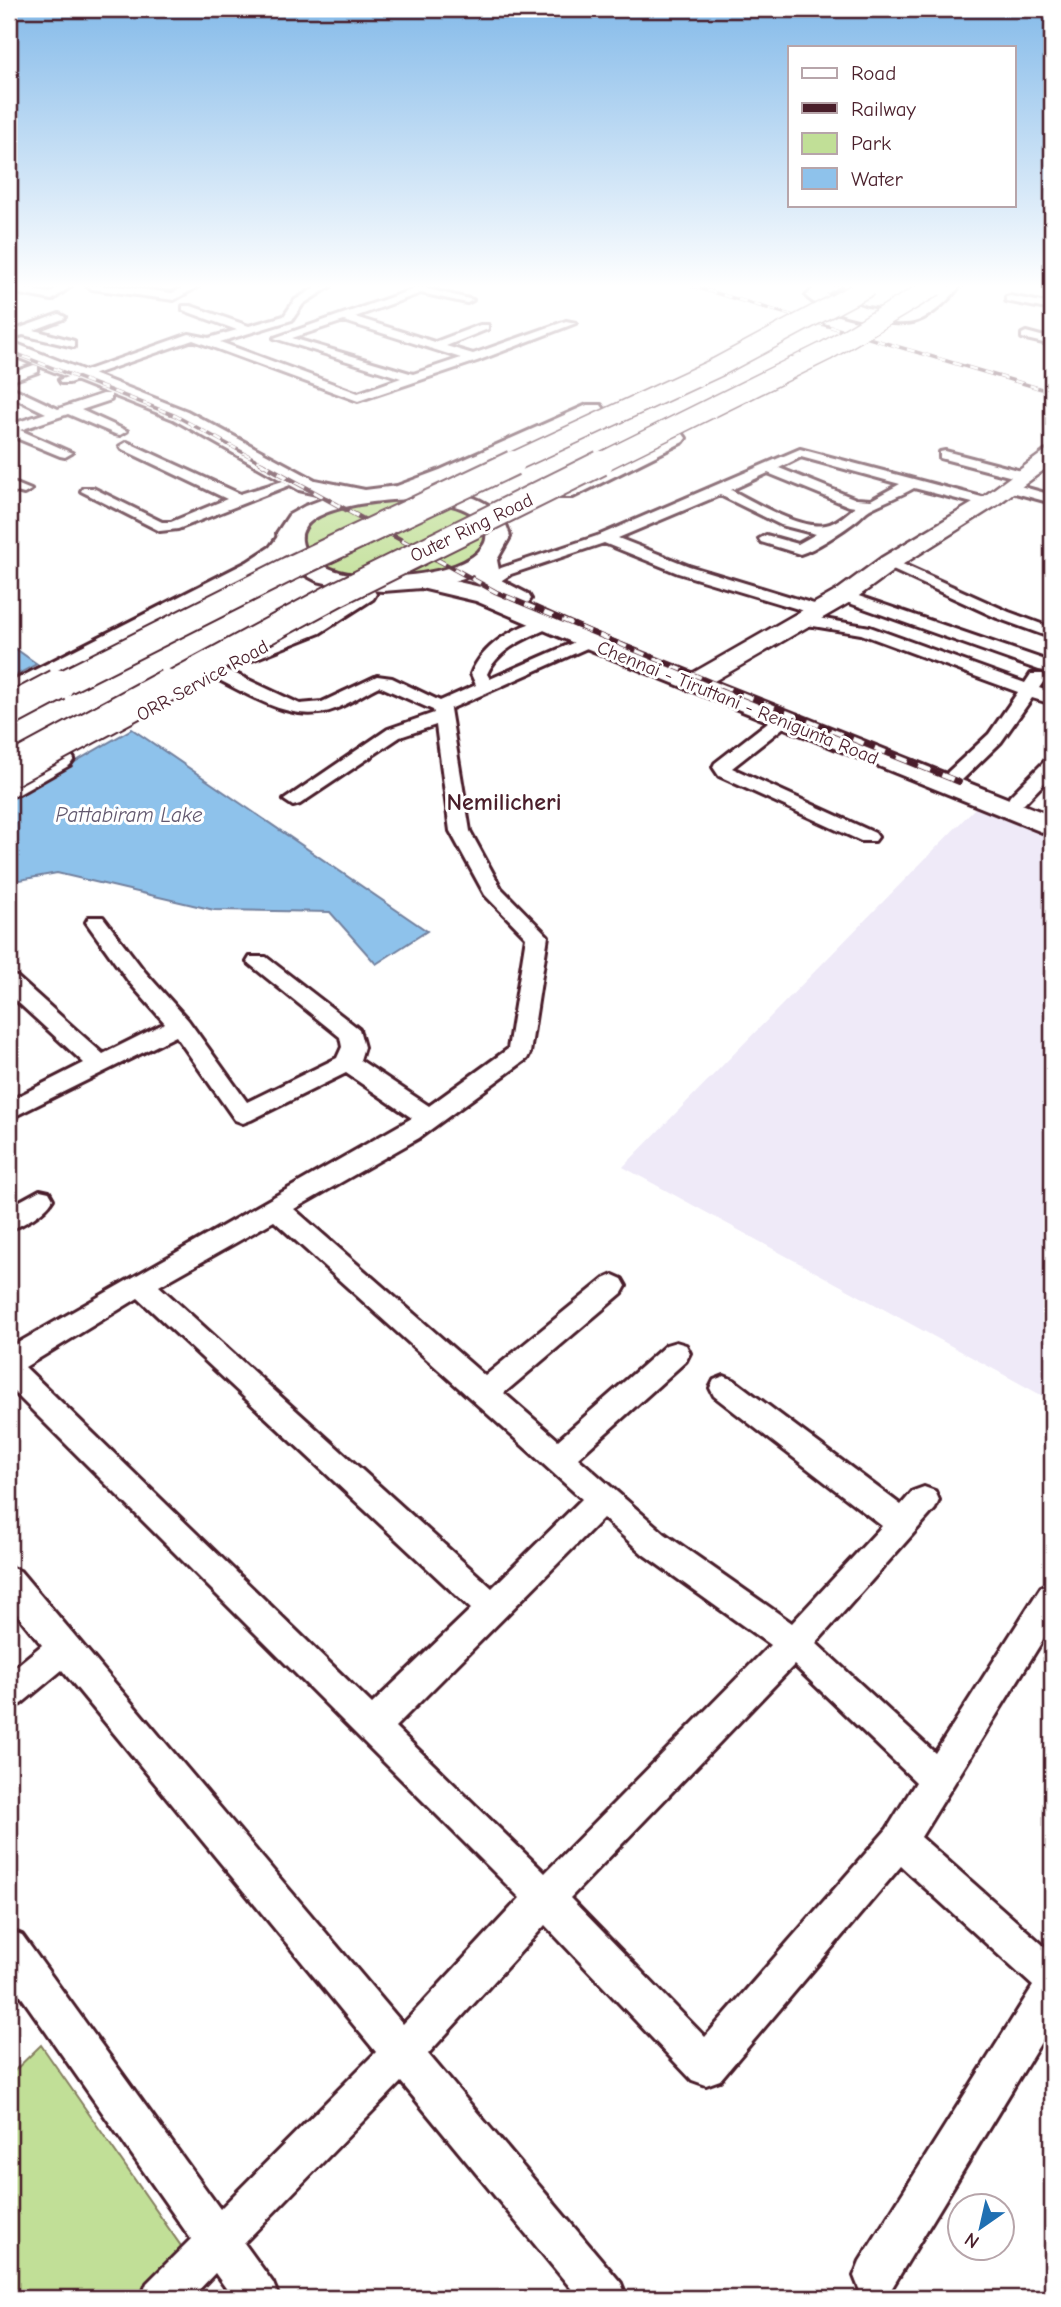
<svg xmlns="http://www.w3.org/2000/svg" width="1061" height="2307" font-family="'Comic Neue',sans-serif">
<style>
.built{fill:#efeaf8}
.green{fill:#c1df97;stroke:#867f61;stroke-width:2}
.water{fill:#8ec2eb;stroke:#73819e;stroke-width:2}
.lines{fill:none;stroke-linecap:round;stroke-linejoin:round}
.street-casing{stroke:#4a1f2b;stroke-width:6}
.secondary-casing{stroke:#4a1f2b;stroke-width:5}
.primary-casing{stroke:#4a1f2b;stroke-width:6}
.highway-casing{stroke:#4a1f2b;stroke-width:6}
.street{fill:#fff;fill-rule:evenodd}
.secondary{fill:#fff;fill-rule:evenodd}
.primary{fill:#fff;fill-rule:evenodd}
.highway{fill:#fff;fill-rule:evenodd}
.rail-far2-casing{stroke:#4a1f2b;stroke-width:3.5}
.rail-far1-casing{stroke:#4a1f2b;stroke-width:5}
.rail-casing{stroke:#4a1f2b;stroke-width:6}
.rail-far2{stroke:#fff;stroke-width:2.5;stroke-dasharray:8;stroke-linecap:butt}
.rail-far1{stroke:#fff;stroke-width:3.5;stroke-dasharray:10;stroke-linecap:butt}
.rail{stroke:#fff;stroke-width:4.5;stroke-dasharray:12;stroke-linecap:butt}
.highway-bridge-far2-casing{stroke:#4a1f2b;stroke-width:22;stroke-linecap:butt}
.highway-bridge-far1-casing{stroke:#4a1f2b;stroke-width:28;stroke-linecap:butt}
.highway-bridge-casing{stroke:#4a1f2b;stroke-width:35;stroke-linecap:butt}
.highway-bridge-far2{stroke:#fff;stroke-width:19}
.highway-bridge-far1{stroke:#fff;stroke-width:24}
.highway-bridge{stroke:#fff;stroke-width:31}
.labels{text-anchor:middle;stroke-width:6;stroke-linejoin:round;paint-order:stroke}
.far-street-label{font-size:19px;fill:#4a1f2b;stroke:#fff}
.far-water-label{font-size:21px;font-style:italic;fill:#62586e;stroke:#fff}
.far-district-label{font-size:24px;font-weight:bold;fill:#4a1f2b;stroke:#fff}
</style>
<rect width="100%" height="100%" fill="#fff"/>
<filter id="ink" filterUnits="userSpaceOnUse"><feTurbulence type="fractalNoise" baseFrequency=".0143" numOctaves="2"/><feDisplacementMap in="SourceGraphic" scale="14" xChannelSelector="R" yChannelSelector="G"/><feConvolveMatrix kernelMatrix="1 2 1 2 8 2 1 2 1" color-interpolation-filters="sRGB"/></filter>
<g filter="url(#ink)">
<path class="built" d="M976,807L1052,836V1401L623,1167Z"/>
<g class="green">
<path d="M367,498L442,500L476,513L490,540L476,559L423,578L336,574L303,555L299,532L323,511Z"/>
<path d="M41,2045L183,2249L135,2298H9V2076Z"/>
</g>
<g class="water">
<path d="M9,644L37,664L9,679Z"/>
<path d="M132,729L427,931L376,964L330,912L214,910L57,873L9,882V800Z"/>
</g>
<g class="lines">
<defs>
<g id="street">
<path d="M9,286L50,293L59,286H71L52,300L9,292Z"/>
<path d="M87,286H117L172,293L186,286H199L174,300L92,289Z"/>
<path d="M318,286H331L303,304L292,320L220,342L358,393L401,378L274,338L420,287L473,300L467,303L421,293L355,317L435,342L480,325H488V329L446,346L473,354L566,321L576,323L477,361L358,401L193,340L69,383H61L59,380L189,334L209,338L237,330L183,310V306H191L249,326L284,316L295,300ZM344,321L461,358L413,374L292,338Z"/>
<path d="M1010,296L1052,304V310L1006,301V297Z"/>
<path d="M59,314L65,317L63,319L34,330L74,341V347L23,335L9,339V332Z"/>
<path d="M1026,332L1052,339V345L1022,338V334Z"/>
<path d="M34,365L38,366V372L9,382V374Z"/>
<path d="M9,386L58,409L103,394H111V400L81,410L127,431L120,435L115,434L68,414L20,430L72,453L65,457L60,456L9,435V425L46,413L9,395Z"/>
<path d="M127,442L240,494L283,481L290,485L178,529L160,531L81,491L83,488H93L162,522H171L227,499L122,449L120,446Z"/>
<path d="M800,449L993,500L995,503L988,507L914,488C900,496 883,502 870,509C865,512 861,517 857,520C844,530 815,550 800,554L761,542L759,539L766,535L798,544L816,534L781,525L720,495L618,538L689,566L824,607L826,610L824,613L818,615L678,573L604,543L511,574L502,580L499,590L493,592L485,587L490,575L501,568L600,535ZM801,457L900,484L871,500L856,499L779,468ZM768,473L849,506L855,507C846,514 837,523 826,525C799,530 755,502 731,490Z"/>
<path d="M945,451L1029,473L1031,476L1024,480L940,458V452Z"/>
<path d="M9,481L31,490L24,494L9,490Z"/>
<path d="M1009,483L1052,495V503L1004,490L1002,487Z"/>
<path d="M889,558L1009,612L1052,628V638L997,618L884,566L881,563L884,560Z"/>
<path d="M844,591L1051,662L1052,668L1045,671L1039,670L838,599L836,596Z"/>
<path d="M801,615L870,627L1025,683L1031,674H1043L1046,678L1039,688L1052,693V704L1032,698L1001,742L962,780H948L946,776L948,772L989,734L1018,692L861,634L795,623L793,620L795,617Z"/>
<path d="M547,618L555,623L553,626C528,638 499,647 487,674L490,679L584,638L590,636L598,641L596,644L450,709L470,831L501,888L548,936L530,1053L527,1059L419,1138L294,1209L485,1376L604,1279L613,1275L622,1279L626,1286L622,1293L504,1393L558,1440L666,1345L676,1342L686,1345L690,1353L686,1361L578,1458L665,1534L792,1623L882,1526L714,1396L710,1388L714,1380L724,1376L734,1380L901,1505L913,1491L924,1487L935,1491L939,1500L935,1509L816,1643L935,1753L1041,1587L1052,1582V1625L921,1837L1052,1953V2024L890,2291L875,2297L860,2291L854,2276L860,2261L1033,1986L901,1866L720,2080L706,2085L692,2080L545,1925L428,2054L621,2283L627,2298H579L401,2082L244,2243L273,2283L279,2298H233L215,2273L191,2298H141L147,2283L191,2239L9,1979V1930L22,1935L220,2209L376,2052L62,1670L21,1704L9,1709V1672L42,1645L9,1604V1567L20,1571L403,2024L520,1898L9,1387V1348L412,1118L346,1073L251,1120L243,1123L235,1120L176,1036L9,1119V1101L84,1063L9,994V975L17,977L103,1054L165,1023L129,982L86,922L89,917H103L145,972L188,1020L247,1102L337,1058L342,1047L340,1037L247,962L250,957H266L359,1029L364,1047L360,1060L429,1106L508,1049L526,937L485,895L450,831L436,725L400,737L300,804L293,806L284,800L388,729L434,713L433,710L379,686C364,693 351,703 335,709C292,726 248,693 209,675L207,671L215,666L221,667L300,704L322,702L377,676L392,678L440,701L476,685L471,674C483,644 516,626 547,618ZM274,1221L582,1499L492,1588L159,1286ZM138,1298L471,1609L372,1704L25,1367ZM603,1518L643,1554L770,1645L545,1873L395,1727ZM794,1665L916,1782L887,1829L705,2037L570,1898Z"/>
<path d="M783,714L789,715L792,719L789,723L732,768L875,833L878,837L875,841H861L719,776L713,767L715,763L777,715Z"/>
<path d="M1052,759V775L1024,804H1010L1008,800L1010,796L1045,761Z"/>
<path d="M40,1190L49,1192L53,1199C45,1213 23,1225 9,1230V1207Z"/>
</g>
<path id="secondary" d="M1052,449V464L997,505L897,568L852,601L702,688L693,690L684,688L681,683L684,678L836,591L881,558L983,497L1045,451Z"/>
<g id="primary">
<path d="M816,286H840L826,294L867,308L904,313L941,286H960C950,299 932,316 917,321C895,329 821,314 806,296Z"/>
<path d="M290,529L298,531L302,536L286,557L265,572L19,699L9,701V683L247,562L270,547L282,531Z"/>
<path d="M364,587L373,589L376,594L373,599L320,633L252,660L243,658L239,652L243,646L302,622L355,589Z"/>
<path d="M60,750L70,753L74,759L70,765L19,794L9,797V776L50,753Z"/>
</g>
<g id="highway">
<path d="M9,341L187,411L315,480L365,490L397,486L440,470L587,405H601L604,409L601,413L456,480L432,488C463,493 503,500 510,537L497,560L501,580L528,594L531,599L527,604L599,636L1052,816V836L581,646L476,601L421,588L383,591L353,589L317,581L296,570L279,549L277,533L289,515L305,506L329,497L299,490L173,419L9,354ZM411,499C435,501 469,504 485,525C486,533 488,539 483,546C463,579 363,583 331,569C319,564 304,556 302,541C297,505 386,500 411,499ZM473,575L480,587L454,581Z"/>
<path d="M676,432L683,434L686,438L683,442L573,497H557L554,492L557,487Z"/>
</g>
</defs>
<use href="#street" class="street-casing"/>
<use href="#secondary" class="secondary-casing"/>
<use href="#primary" class="primary-casing"/>
<use href="#highway" class="highway-casing"/>
<use href="#street" class="street"/>
<use href="#secondary" class="secondary"/>
<use href="#primary" class="primary"/>
<use href="#highway" class="highway"/>
<defs>
<g id="rail-far2">
<path d="M692,286L1052,392"/>
<path d="M9,351L176,416L264,464"/>
</g>
<path id="rail-far1" d="M261,463L496,592L723,687"/>
<path id="rail" d="M719,685L959,782"/>
</defs>
<use href="#rail-far2" class="rail-far2-casing"/>
<use href="#rail-far1" class="rail-far1-casing"/>
<use href="#rail" class="rail-casing"/>
<use href="#rail-far2" class="rail-far2"/>
<use href="#rail-far1" class="rail-far1"/>
<use href="#rail" class="rail"/>
<defs>
<g id="highway-bridge-far2">
<path d="M509,464L718,367L869,286"/>
<path d="M598,464L826,351L935,286"/>
</g>
<g id="highway-bridge-far1">
<path d="M55,687L289,569L513,463"/>
<path d="M165,687L337,594L601,463"/>
</g>
<g id="highway-bridge">
<path d="M9,711L58,685"/>
<path d="M9,771L168,685"/>
</g>
</defs>
<use href="#highway-bridge-far2" class="highway-bridge-far2-casing"/>
<use href="#highway-bridge-far1" class="highway-bridge-far1-casing"/>
<use href="#highway-bridge" class="highway-bridge-casing"/>
<use href="#highway-bridge-far2" class="highway-bridge-far2"/>
<use href="#highway-bridge-far1" class="highway-bridge-far1"/>
<use href="#highway-bridge" class="highway-bridge"/>
</g>
</g>
<linearGradient id="sky" x2="0" y2="1"><stop stop-color="#84bae9"/><stop offset="0.47" stop-color="#fff"/><stop offset="1" stop-color="#fff" stop-opacity="0"/></linearGradient>
<rect width="1061" height="609" fill="url(#sky)"/>
<g class="labels">
<g class="far-street-label">
<text transform="translate(471 527) rotate(-26)" y="7">Outer Ring Road</text>
<text transform="translate(202 680) rotate(-29)" y="7">ORR Service Road</text>
<text transform="translate(738 702) rotate(22)" y="7">Chennai - Tiruttani - Renigunta Road</text>
</g>
<g class="far-water-label">
<text x="129" y="822">Pattabiram Lake</text>
</g>
<g class="far-district-label">
<text x="504" y="810">Nemilicheri</text>
</g>
</g>
<rect width="1061" height="2307" fill="none" stroke="#fff" stroke-width="35"/>
<rect x="18" y="18" width="1026" height="2272" fill="none" stroke="#4a1f2b" stroke-width="2.5" filter="url(#ink)"/>
<rect x="788" y="46" width="228" height="161" fill="#ffffff" stroke="#b7a5aa" stroke-width="2"/>
<rect x="802" y="68" width="35" height="10" fill="#ffffff" stroke="#b7a5aa" stroke-width="2"/>
<text x="851" y="80" font-size="21" fill="#4a1f2b">Road</text>
<rect x="802" y="103" width="35" height="10" fill="#4a1f2b" stroke="#b7a5aa" stroke-width="2"/>
<text x="851" y="116" font-size="21" fill="#4a1f2b">Railway</text>
<rect x="802" y="133" width="35" height="21" fill="#c1df97" stroke="#b7a5aa" stroke-width="2"/>
<text x="851" y="150" font-size="21" fill="#4a1f2b">Park</text>
<rect x="802" y="168" width="35" height="21" fill="#8ec2eb" stroke="#b7a5aa" stroke-width="2"/>
<text x="851" y="186" font-size="21" fill="#4a1f2b">Water</text>
<g transform="translate(981 2227) rotate(214)"><circle r="33" fill="#ffffff" stroke="#b7a5aa" stroke-width="2"/>
<path d="M0-5L12 26L0 18L-12 26Z" fill="#1f6fb2"/>
<text y="-10" font-size="19" font-weight="bold" text-anchor="middle" fill="#4a1f2b">N</text>
</g>
</svg>
